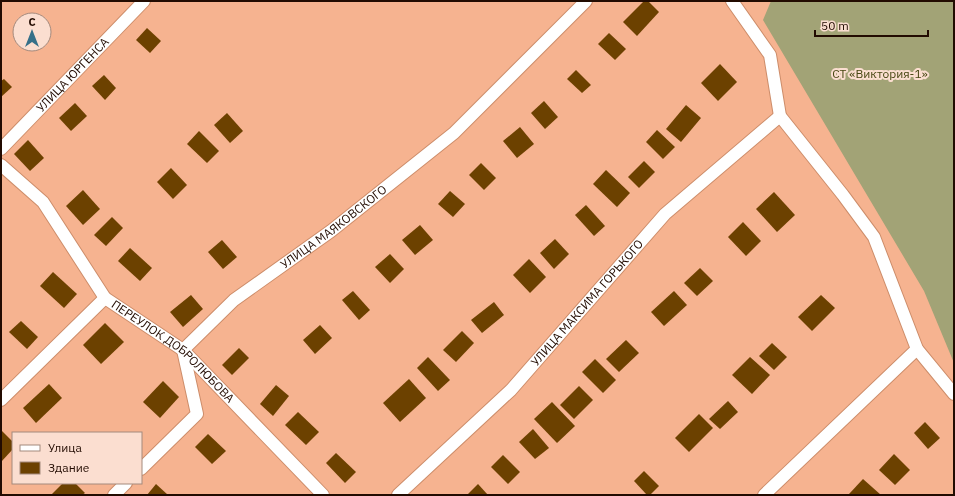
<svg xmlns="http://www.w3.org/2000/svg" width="955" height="496" font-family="'IBM Plex Sans',sans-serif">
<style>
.garden{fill:#a2a376}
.building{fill:#6c4100}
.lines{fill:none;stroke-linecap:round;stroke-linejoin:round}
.minor-casing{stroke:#cd8d6a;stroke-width:14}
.minor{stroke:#fff;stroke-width:12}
.labels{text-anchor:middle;stroke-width:4;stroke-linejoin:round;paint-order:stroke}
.park-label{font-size:12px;fill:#474712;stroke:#fbded0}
.street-label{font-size:12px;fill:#220b01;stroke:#fbded0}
</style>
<rect width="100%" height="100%" fill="#f6b390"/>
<path class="garden" d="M771,1H954V363L924,291L763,20Z"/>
<g class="building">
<path d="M644,1H648L659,12L637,36L623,22Z"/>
<path d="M147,28L161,41L150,53L136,40Z"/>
<path d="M609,33L626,49L615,60L598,44Z"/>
<path d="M720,64L737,82L718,101L701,83Z"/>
<path d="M576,70L591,85L582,93L567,79Z"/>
<path d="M104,75L116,88L105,100L92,86Z"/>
<path d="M4,79L12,87L1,97V81Z"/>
<path d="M544,101L558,117L545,129L531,113Z"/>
<path d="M75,103L87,116L71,131L59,118Z"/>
<path d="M686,105L701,118L681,142L666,129Z"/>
<path d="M227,113L243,131L230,143L214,125Z"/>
<path d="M520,127L534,144L517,158L503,141Z"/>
<path d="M657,130L675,147L663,159L646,142Z"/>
<path d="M199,131L219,151L207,163L187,144Z"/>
<path d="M28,140L44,158L30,171L14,154Z"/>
<path d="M644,161L655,172L639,188L628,177Z"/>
<path d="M481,163L496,178L484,190L469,175Z"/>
<path d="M171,168L187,185L173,199L157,182Z"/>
<path d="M606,170L630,193L617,207L593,184Z"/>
<path d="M83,190L100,209L83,225L66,206Z"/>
<path d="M450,191L465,204L453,217L438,204Z"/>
<path d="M774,192L795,215L777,232L756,209Z"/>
<path d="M586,205L605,226L594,236L575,215Z"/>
<path d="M112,217L123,228L106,246L94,235Z"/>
<path d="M743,222L761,241L746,256L728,237Z"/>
<path d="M420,225L433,240L415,255L402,240Z"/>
<path d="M555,239L569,254L554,269L540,253Z"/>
<path d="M222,240L237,257L223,269L208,252Z"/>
<path d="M130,248L152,268L140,281L118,261Z"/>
<path d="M390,254L404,269L390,283L375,267Z"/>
<path d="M529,259L546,277L530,293L513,275Z"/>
<path d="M700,268L713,281L697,296L684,283Z"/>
<path d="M53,272L77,294L64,308L40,286Z"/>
<path d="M353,291L370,310L359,320L342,300Z"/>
<path d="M674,291L687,305L664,326L651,312Z"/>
<path d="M191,295L203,309L183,327L170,312Z"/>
<path d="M821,295L835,308L812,331L798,317Z"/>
<path d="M494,302L504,315L482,333L471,320Z"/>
<path d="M21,321L38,337L27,349L9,332Z"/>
<path d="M105,323L124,342L101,364L83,345Z"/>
<path d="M320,325L332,338L315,354L303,340Z"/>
<path d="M462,331L474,343L456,362L443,350Z"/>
<path d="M626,340L639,353L619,372L606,359Z"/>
<path d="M772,343L787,357L774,370L759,356Z"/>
<path d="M239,348L249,358L232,375L222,365Z"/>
<path d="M428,357L450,380L438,391L417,368Z"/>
<path d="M750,357L770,375L752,394L732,375Z"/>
<path d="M595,359L616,380L603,393L582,372Z"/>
<path d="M409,379L426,398L400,422L383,403Z"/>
<path d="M163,381L179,397L160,418L143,402Z"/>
<path d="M49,384L62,398L36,423L23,408Z"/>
<path d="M276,385L289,396L273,416L260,404Z"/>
<path d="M579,386L593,400L574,419L560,405Z"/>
<path d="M728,401L738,412L720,429L709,419Z"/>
<path d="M552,402L575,426L557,443L534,419Z"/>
<path d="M298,412L319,432L306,445L285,425Z"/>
<path d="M699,414L713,428L689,452L675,438Z"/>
<path d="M925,422L940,438L928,449L914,433Z"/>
<path d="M533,429L549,448L535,459L519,442Z"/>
<path d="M1,430L13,442V449L1,462Z"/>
<path d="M208,434L226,451L212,464L195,447Z"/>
<path d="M336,453L356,472L345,483L326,463Z"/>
<path d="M894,454L910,470L895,485L879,470Z"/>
<path d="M503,455L520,472L508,484L491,467Z"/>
<path d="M644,471L659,486L650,495H647L634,481Z"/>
<path d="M863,479L881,495L849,494Z"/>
<path d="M63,483H75L85,493L82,495H51Z"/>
<path d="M156,484L168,495H147Z"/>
<path d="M478,484L488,495H467Z"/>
</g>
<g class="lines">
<defs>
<g id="minor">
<path d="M732,1L770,55L780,116L843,195L874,237L917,349L954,394"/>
<path id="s1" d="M1,149L144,1"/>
<path id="s2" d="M1,165L43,202L105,298L183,350L323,495"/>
<path d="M1,400L105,298"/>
<path id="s3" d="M141,469L197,414L183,350L234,300L331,231L454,133L586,1"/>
<path d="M114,495L126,483"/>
<path id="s4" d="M398,495L511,390L665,214L780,116"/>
<path d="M764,495L917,349"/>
</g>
</defs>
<use href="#minor" class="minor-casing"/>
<use href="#minor" class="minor"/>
</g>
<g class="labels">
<g class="park-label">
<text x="880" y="78">СТ «Виктория-1»</text>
</g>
<g class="street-label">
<text dy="4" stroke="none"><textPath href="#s1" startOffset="103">УЛИЦА ЮРГЕНСА</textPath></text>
<text dy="4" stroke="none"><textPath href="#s3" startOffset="339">УЛИЦА МАЯКОВСКОГО</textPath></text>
<text dy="4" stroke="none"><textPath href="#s4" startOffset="270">УЛИЦА МАКСИМА ГОРЬКОГО</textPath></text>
<text dy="4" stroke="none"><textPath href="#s2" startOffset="257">ПЕРЕУЛОК ДОБРОЛЮБОВА</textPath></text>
</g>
</g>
<rect width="955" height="496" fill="none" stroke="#220b01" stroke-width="4"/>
<rect x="12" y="432" width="130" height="52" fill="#fbded0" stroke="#a48a7d"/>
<rect x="20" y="445" width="20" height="6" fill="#ffffff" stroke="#a48a7d"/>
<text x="48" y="452" font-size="12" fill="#220b01">Улица</text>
<rect x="20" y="462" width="20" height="12" fill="#6c4100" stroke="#a48a7d"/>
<text x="48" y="472" font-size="12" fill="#220b01">Здание</text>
<g transform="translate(32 32)"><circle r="19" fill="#fbded0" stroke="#a48a7d"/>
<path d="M0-3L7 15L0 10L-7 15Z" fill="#367089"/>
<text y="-6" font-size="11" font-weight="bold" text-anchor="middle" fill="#220b01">С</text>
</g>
<path d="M815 30v6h113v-6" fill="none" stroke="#220b01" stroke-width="2"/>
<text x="821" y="30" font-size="12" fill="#220b01" stroke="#fbded0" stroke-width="3" paint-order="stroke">50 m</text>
</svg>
